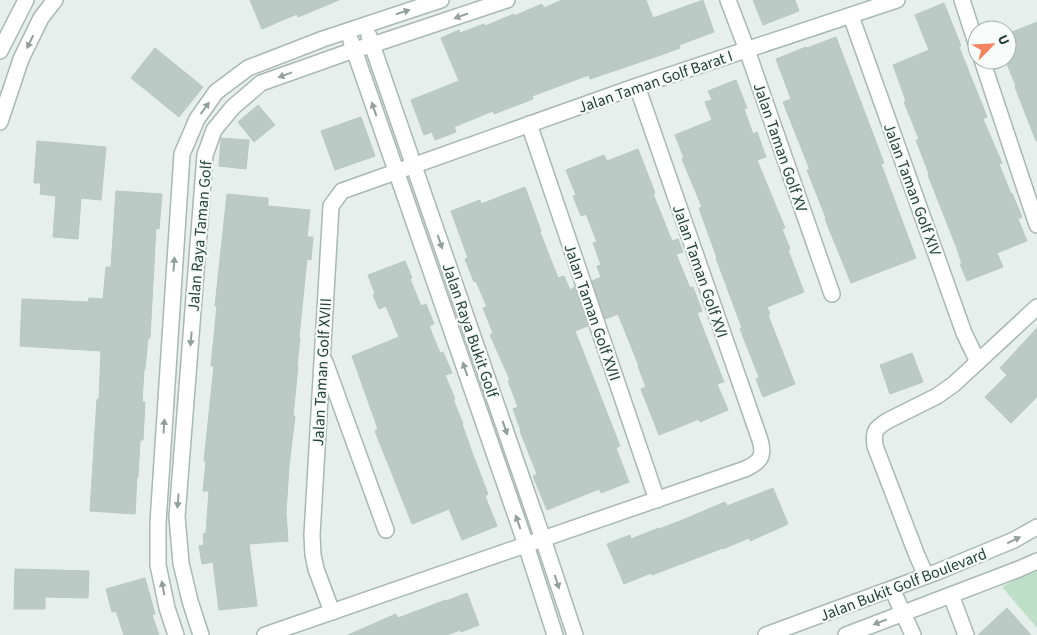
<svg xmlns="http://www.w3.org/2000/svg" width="1037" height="635" font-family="'Source Sans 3',sans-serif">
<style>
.green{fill:#bfe0c8}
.building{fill:#bbcac4;stroke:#b8c9c2}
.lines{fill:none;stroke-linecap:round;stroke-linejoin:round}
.minor-casing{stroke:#a8b8b2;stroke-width:18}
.minor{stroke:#fff;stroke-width:15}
.oneway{fill:#92a09c}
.labels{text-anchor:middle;stroke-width:4.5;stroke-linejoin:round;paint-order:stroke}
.street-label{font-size:16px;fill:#24423a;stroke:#f7fbf9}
</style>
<rect width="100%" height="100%" fill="#e6efeb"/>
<path class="green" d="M1037,566V628L1002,587Z"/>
<g class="building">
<path d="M250,0H339L298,17L297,14L262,29Z"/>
<path d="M562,0H646L653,18L703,0L714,32L679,45L680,48L658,56L590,79L589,75L532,96L533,99L494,114L493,111L454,127L456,132L435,140L432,132L424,135L411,100L459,81L441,38L459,30L460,33L484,24L485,26L514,14V16L542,4L544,8Z"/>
<path d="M753,0H795L799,11L763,25Z"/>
<path d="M944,3L961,46L959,47L987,117L983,119L1002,163L999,164L1011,194L1012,193L1022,217L1018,219L1027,241L997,253L1003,267L967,281L960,264H962L956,246L928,175L929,174L916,140L919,139L904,102L906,101L893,65L929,50L915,15Z"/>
<path d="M1037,22V141H1036L1015,87L1016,86L1007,64V34Z"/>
<path d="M836,37L884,163L881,164L916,258L851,283L825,219L826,218L807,170H810L783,102L791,99L776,59L806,47L807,48Z"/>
<path d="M155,48L203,87L179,117L131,78Z"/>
<path d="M736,80L747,108L744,109L753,134L757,132L766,157L757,160L785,228L782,229L790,249L788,250L804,292L767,307L770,314L768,315L795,384L763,397L756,379L759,377L740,329L742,328L716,258H717L699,208L702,207L682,159L684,158L675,135L712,120L705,102L712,100L708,91Z"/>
<path d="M258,105L275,125L254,142L238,122Z"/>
<path d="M361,117L375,156L335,170L321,131Z"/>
<path d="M221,138L249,140L246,169L219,166Z"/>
<path d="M37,141L106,147L101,200L81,198L78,239L53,237L56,196L40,194L41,183H34Z"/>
<path d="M638,149L655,193L653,194L672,241L678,239L683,252L676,254L690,288L693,287L702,311L697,313L724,382L717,384L728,410L700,422L699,419L659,435L641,389L646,387L638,366H639L618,314L605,319L592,281L601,277L597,266L601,265L593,243L597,242L586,214L581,216L573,196L576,195L566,170L604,155L607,161Z"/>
<path d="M525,187L541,231L540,232L558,278L564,276L570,290L575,287L588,326L575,331L620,446L616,448L629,482L601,493L599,489L547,510L533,476L537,474L520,431H521L513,409L518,407L508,381L510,380L490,335L493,333L483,308L487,307L476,281L474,282L465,259L468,258L451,211L480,200L481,204Z"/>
<path d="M116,191L162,194L159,229L156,228L150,338H148L145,369H144L142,402H145L143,440H140L138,477H137L135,514L90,511L97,399H99L101,351L20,346L22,299L88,302L89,298L103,299L106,267H111Z"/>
<path d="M227,194L268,198V206L310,210L307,237H313L311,260L307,259L299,337L300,338L297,366H298L293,416H295L289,466L286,513L288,541L249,544L257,606L219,610L213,562L202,564L199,546L204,545L203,534L206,533L209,491H203L206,462L204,461L214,366H211L217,306H215Z"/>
<path d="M405,261L412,278L410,279L421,306L426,304L434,324L429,326L440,353L443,352L452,373L445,375L455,399H453L463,424H462L470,446V447L488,494L485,496L497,526L462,540L449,509L412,524L375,431L378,429L352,356L399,337L386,306L379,309L373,295L375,294L368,275Z"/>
<path d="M1037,328V397L1011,423L985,397L1007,375L1000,368Z"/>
<path d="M912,353L923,382L890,394L880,365Z"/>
<path d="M773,488L788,524L750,541L749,538L723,549V548L652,575L651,573L624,584L607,544L630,535L631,539L659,528V529L680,521L725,502L727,506Z"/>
<path d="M15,569L89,571L88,598L45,597V609H14Z"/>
<path d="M145,578L155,614L152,615L159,635H124L116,611L112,612L106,589Z"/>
<path d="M467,593L479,625L461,632L460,630L447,635H348L396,614L398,618L446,600V601Z"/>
<path d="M1007,608L1031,635H978Z"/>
</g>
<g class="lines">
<defs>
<g id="minor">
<path d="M728,0L747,50L832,294"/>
<path d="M962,0L977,46"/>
<path d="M851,16L964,333L978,362"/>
<path d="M369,36L543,539L575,635"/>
<path d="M351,41L526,545L555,635"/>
<path d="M0,51L26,0"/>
<path d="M982,60L1037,225"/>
<path d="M0,122L21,59L41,18L55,0"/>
<path d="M529,124L657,500"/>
<path d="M325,362L386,530"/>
<path d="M926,576L916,553L875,446C873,431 875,429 887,421L937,396L954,384L1037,307"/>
<path d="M892,589L913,635"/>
<path d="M951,595L966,635"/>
<path d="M332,612L316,569L313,555L312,535L331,206L342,191L637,86L897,0"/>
<path d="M176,635L167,608L158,565V523L182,154L197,119L216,92L248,68L323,39L441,0"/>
<path d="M201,635L190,601L181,563L177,517L205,155L214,130L233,107L261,83L354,50L372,45L507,0"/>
<path d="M265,635L745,469C760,462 765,457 760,440L637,86"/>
<path d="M766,635L937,572L1014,540L1037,527"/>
<path d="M846,635L1019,569L1037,561"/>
</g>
</defs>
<use href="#minor" class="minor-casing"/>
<use href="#minor" class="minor"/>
</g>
<defs><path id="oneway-solid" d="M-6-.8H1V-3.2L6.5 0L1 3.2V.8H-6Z" transform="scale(1.25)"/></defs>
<g class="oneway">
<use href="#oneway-solid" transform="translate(403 12) rotate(-18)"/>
<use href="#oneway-solid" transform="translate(461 16) rotate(161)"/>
<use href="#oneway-solid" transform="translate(30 42) rotate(115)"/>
<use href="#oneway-solid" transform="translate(285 75) rotate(160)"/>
<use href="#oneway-solid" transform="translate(205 108) rotate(-54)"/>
<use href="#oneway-solid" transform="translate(374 109) rotate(-109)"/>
<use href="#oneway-solid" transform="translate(440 242) rotate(71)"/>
<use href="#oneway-solid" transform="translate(174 264) rotate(-86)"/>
<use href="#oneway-solid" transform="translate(191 339) rotate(95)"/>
<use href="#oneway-solid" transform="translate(465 369) rotate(-109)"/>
<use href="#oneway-solid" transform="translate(164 426) rotate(-86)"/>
<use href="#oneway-solid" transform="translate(505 428) rotate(71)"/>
<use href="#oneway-solid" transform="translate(178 501) rotate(95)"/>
<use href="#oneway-solid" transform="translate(518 522) rotate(-109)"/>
<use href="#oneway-solid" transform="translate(1014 540) rotate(-26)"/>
<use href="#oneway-solid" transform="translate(557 582) rotate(72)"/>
<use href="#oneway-solid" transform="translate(163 588) rotate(-101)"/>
<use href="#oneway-solid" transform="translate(880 622) rotate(159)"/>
</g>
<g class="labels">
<g class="street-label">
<text transform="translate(655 81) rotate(-19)" y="6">Jalan Taman Golf Barat I</text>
<text transform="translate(781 147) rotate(71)" y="6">Jalan Taman Golf XV</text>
<text transform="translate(913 189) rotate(70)" y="6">Jalan Taman Golf XIV</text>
<text transform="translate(199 236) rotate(-85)" y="6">Jalan Raya Taman Golf</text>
<text transform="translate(701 271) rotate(71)" y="6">Jalan Taman Golf XVI</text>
<text transform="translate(593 312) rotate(71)" y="6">Jalan Taman Golf XVII</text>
<text transform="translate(471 330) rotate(71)" y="6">Jalan Raya Bukit Golf</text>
<text transform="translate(321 372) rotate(-87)" y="6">Jalan Taman Golf XVIII</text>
<text transform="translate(903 584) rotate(-21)" y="6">Jalan Bukit Golf Boulevard</text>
</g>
</g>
<g transform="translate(992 45) rotate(66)"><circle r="24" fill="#f7fbf9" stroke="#a3b1ad"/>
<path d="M0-4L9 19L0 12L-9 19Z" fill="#f4845f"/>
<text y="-8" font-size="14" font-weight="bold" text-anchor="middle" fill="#24423a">U</text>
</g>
</svg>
